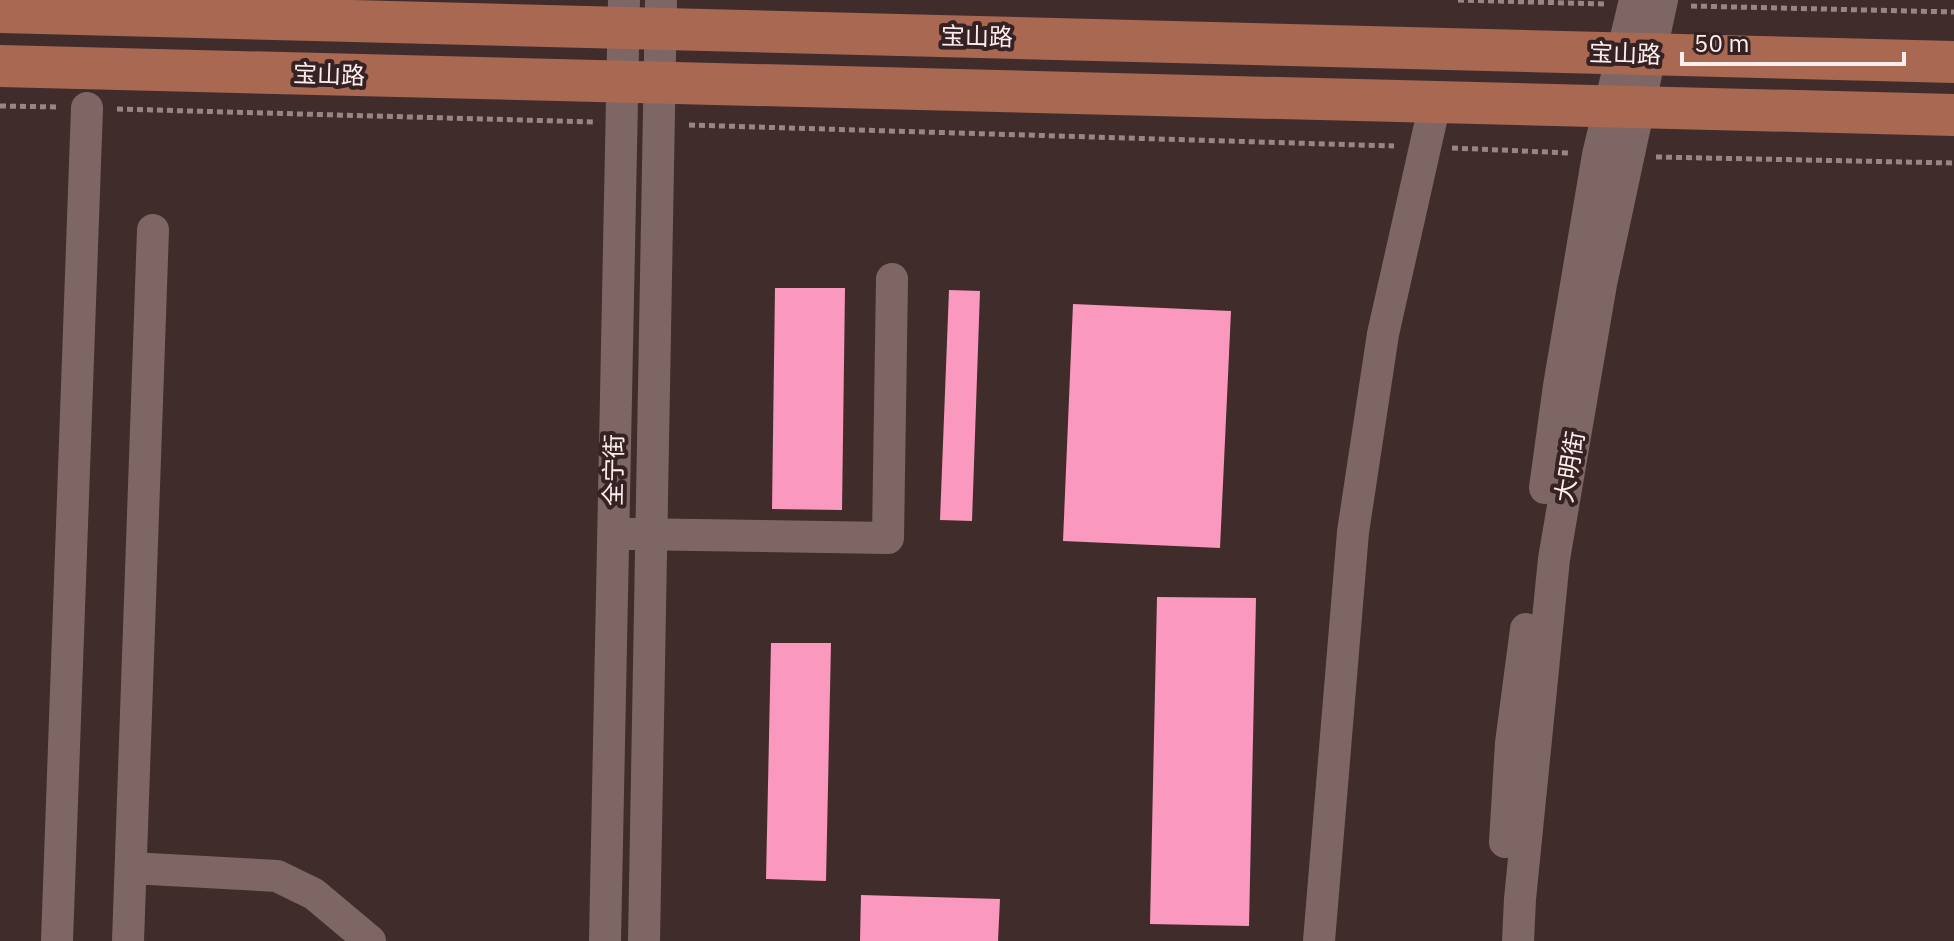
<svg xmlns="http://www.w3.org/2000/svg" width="1954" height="941" font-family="'IBM Plex Sans','Noto Sans SC',sans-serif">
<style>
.building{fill:#fa98bd}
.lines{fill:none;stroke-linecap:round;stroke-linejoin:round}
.path{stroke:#988686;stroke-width:5;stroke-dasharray:6 4;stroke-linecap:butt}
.minor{stroke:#7e6665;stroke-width:32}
.major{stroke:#a96852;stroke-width:42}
.labels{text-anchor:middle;stroke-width:8;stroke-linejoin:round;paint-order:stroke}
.street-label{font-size:24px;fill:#fdeeee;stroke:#362222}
</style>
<rect width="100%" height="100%" fill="#412c2c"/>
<g class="building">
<path d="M775,288H845L842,510L772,509Z"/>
<path d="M949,290L980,291L972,521L940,520Z"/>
<path d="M1073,304L1231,311L1220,548L1063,541Z"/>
<path d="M1157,597L1256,598L1249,926L1150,924Z"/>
<path d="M771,643H831L826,881L766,879Z"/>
<path d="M861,895L1000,899L998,941H860Z"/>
</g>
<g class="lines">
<g class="path">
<path d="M1458,0L1605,4"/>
<path d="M1691,6L1954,12"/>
<path d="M0,106L59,107"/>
<path d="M117,109L595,122"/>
<path d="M689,125L1394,146"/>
<path d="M1452,148L1570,153"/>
<path d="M1656,157L1954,163"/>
</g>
<g class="minor">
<path d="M1545,488L1559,386L1598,155L1635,0"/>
<path d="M628,534L888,538L892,279"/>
<path d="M1505,842L1511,743L1526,629"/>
<path d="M131,868L277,876L314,894L370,941"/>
<path d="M57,941L87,108"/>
<path d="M128,941L153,230"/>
<path d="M605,941L624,0"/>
<path d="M644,941L661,0"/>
<path d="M1319,941L1353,532L1383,334L1435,103"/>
<path d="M1518,941L1520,899L1554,559L1601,284L1662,0"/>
</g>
<g class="major">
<path d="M0,12L1954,62"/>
<path d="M0,66L1954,115"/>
</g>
</g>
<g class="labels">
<g class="street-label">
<text transform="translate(977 37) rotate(1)" y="8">宝山路</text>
<text transform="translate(1625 54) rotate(2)" y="8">宝山路</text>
<text transform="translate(329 75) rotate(2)" y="8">宝山路</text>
<text transform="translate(1570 467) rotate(-80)" y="8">大明街</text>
<text transform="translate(614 470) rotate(-89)" y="8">全宁街</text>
</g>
</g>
<path d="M1682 52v12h222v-12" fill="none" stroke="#fdeeee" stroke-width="4"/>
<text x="1694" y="52" font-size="24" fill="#fdeeee" stroke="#362222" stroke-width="6" paint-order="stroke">50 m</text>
</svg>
